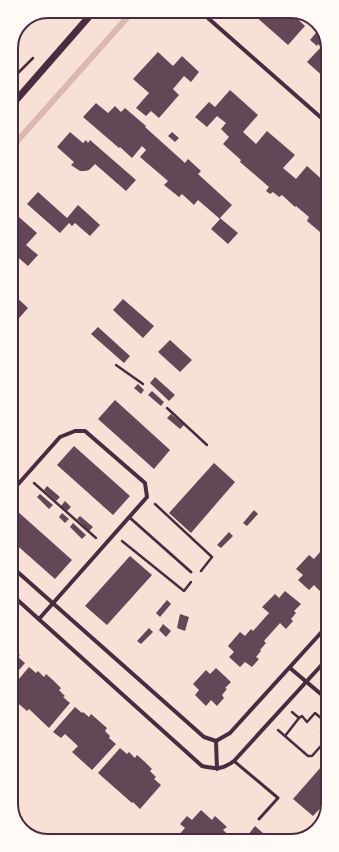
<svg xmlns="http://www.w3.org/2000/svg" width="339" height="852" font-family="'Space Grotesk',sans-serif">
<style>
.lines{fill:none;stroke-linecap:round;stroke-linejoin:round}
.stream{stroke:#dcb8b0;stroke-width:6}
.building{fill:#644757}
.path{stroke:#4a2c40;stroke-width:2.5}
.service{stroke:#4a2c40;stroke-width:3}
.minor{stroke:#4a2c40;stroke-width:4}
.tertiary{stroke:#4a2c40;stroke-width:7}
.rim{fill:none;stroke:#4a2c40;stroke-width:2}
</style>
<rect width="100%" height="100%" fill="#f7e1d7"/>
<g class="lines">
<path class="stream" d="M11,148L133,11"/>
</g>
<g class="building">
<path d="M255,11H289L305,26L288,45L253,14Z"/>
<path d="M320,28L326,37V40L320,46L318,44L317,46L310,40Z"/>
<path d="M322,46L326,50V79L307,62Z"/>
<path d="M158,52L173,66L182,56L199,72L191,82L184,76L173,89L179,95L159,118L151,111L146,116L136,108L149,93L133,79Z"/>
<path d="M230,90L258,115L243,132L256,144L267,131L295,155L283,168L289,173L296,179L307,166L326,183V200L324,203L327,205V238L307,221L309,217L296,206L295,207L282,195L279,197L273,192L270,194L266,191L269,187L240,162L241,160L223,144L229,137L221,129L226,123L217,116L207,127L195,117L209,102L215,107Z"/>
<path d="M96,103L108,113L115,106L121,112L125,108L146,126L145,127L185,163L188,159L201,171L198,174L232,205L220,218L238,233L228,244L211,229L220,219L198,200L194,205L182,194L179,197L164,185L168,181L140,157L146,150L142,146L132,158L120,147L119,148L83,117Z"/>
<path d="M70,132L83,143L86,140L88,143L90,140L136,180L126,191L95,164L89,170L85,171H80L71,165L74,162L57,147Z"/>
<path d="M172,132L179,138L175,142L168,136Z"/>
<path d="M38,192L67,218L78,205L100,225L90,236L75,223L72,226L69,223L60,233L27,204Z"/>
<path d="M11,210L37,233L26,245L38,255L28,266L12,252Z"/>
<path d="M12,293L28,308L12,326Z"/>
<path d="M123,299L154,326L143,338L113,310Z"/>
<path d="M98,327L130,356L124,363L91,334Z"/>
<path d="M170,340L192,360L180,372L158,352Z"/>
<path d="M155,377L175,395L169,401L150,383Z"/>
<path d="M138,384L144,390L141,394L134,388Z"/>
<path d="M152,391L164,402L161,406L148,395Z"/>
<path d="M115,400L170,450L154,469L98,419Z"/>
<path d="M171,414L184,425L180,429L167,418Z"/>
<path d="M74,446L130,496L113,515L57,465Z"/>
<path d="M214,463L235,482L191,533L169,513Z"/>
<path d="M47,486L60,497L56,501L44,490Z"/>
<path d="M40,494L53,505L49,509L37,497Z"/>
<path d="M65,501L71,507L67,511L61,506Z"/>
<path d="M16,510L72,560L55,579L12,541V515Z"/>
<path d="M254,510L258,514L247,526L243,523Z"/>
<path d="M62,513L69,519L65,523L59,517Z"/>
<path d="M80,516L93,527L89,531L77,519Z"/>
<path d="M73,523L86,535L82,539L70,527Z"/>
<path d="M229,532L233,536L221,548L217,545Z"/>
<path d="M320,552L327,559V578L325,580L327,583L320,591L314,585L309,590L298,580L303,575L296,569L309,555L314,559Z"/>
<path d="M130,556L152,575L107,625L85,606Z"/>
<path d="M285,591L301,604L294,611L296,613L291,619L293,621L286,629L280,623L264,641L266,643L260,650L261,651L256,657L259,659L252,667L245,662L240,667L229,657L234,652L228,646L240,632L245,636L251,629L253,631L269,613L262,607L275,594L279,598Z"/>
<path d="M167,600L171,604L160,617L156,613Z"/>
<path d="M180,614L189,617L185,631L177,628Z"/>
<path d="M163,624L171,631L166,637L159,630Z"/>
<path d="M149,628L153,632L141,644L137,641Z"/>
<path d="M12,644L16,647L14,650L20,655L18,657L25,663L13,677Z"/>
<path d="M29,667L36,673L38,671L44,677L46,674L54,681L61,688L59,690L65,696L63,697L70,703L49,728L29,709L27,711L13,699V686Z"/>
<path d="M216,668L231,682L225,688L227,689L222,695L224,698L217,706L211,700L206,706L195,695L199,690L193,684L206,670L210,674Z"/>
<path d="M75,707L82,713L83,712L89,717L91,714L107,728L105,731L110,736L109,738L116,744L92,770L72,752L78,746L65,734L61,738L53,732Z"/>
<path d="M120,748L127,754L129,752L135,758L137,755L145,762L152,769L150,771L156,777L154,779L161,785L140,809L133,802L132,803L98,773Z"/>
<path d="M328,759V800L313,816L293,799Z"/>
<path d="M201,810L212,820L215,816L227,827L223,830L234,840H174L185,828L180,824L187,816L192,820Z"/>
<path d="M255,826L270,839L244,840Z"/>
</g>
<g class="lines">
<g class="path">
<path d="M11,80L33,58"/>
<path d="M116,365L143,384"/>
<path d="M167,408L207,445"/>
<path d="M34,483L96,538"/>
<path d="M155,504L212,557L201,571"/>
<path d="M122,541L184,591L191,582"/>
<path d="M292,712L299,718L302,716L307,722L315,713L328,724"/>
<path d="M278,730L308,756H312L327,739L321,732L328,724"/>
<path d="M285,736L299,718"/>
</g>
<g class="service">
<path d="M129,517L191,572"/>
<path d="M234,761L278,798L259,819"/>
</g>
<g class="minor">
<path d="M200,11L326,122"/>
<path d="M12,491L60,437L75,431H85L145,483L147,497L39,619"/>
<path d="M12,567L204,737L216,741L230,733L328,625"/>
<path d="M12,595L202,766C216,769 222,770 234,761L328,658"/>
<path d="M290,668L328,700"/>
<path d="M216,741L217,769"/>
</g>
<path class="tertiary" d="M11,106L94,11"/>
</g>
<path d="M0 0H339V852H0ZM48 18H291A30 30 0 0 1 321 48V804A30 30 0 0 1 291 834H48A30 30 0 0 1 18 804V48A30 30 0 0 1 48 18Z" fill="#fffaf5" fill-rule="evenodd"/>
<path class="rim" d="M48 18H291A30 30 0 0 1 321 48V804A30 30 0 0 1 291 834H48A30 30 0 0 1 18 804V48A30 30 0 0 1 48 18Z"/>
</svg>
